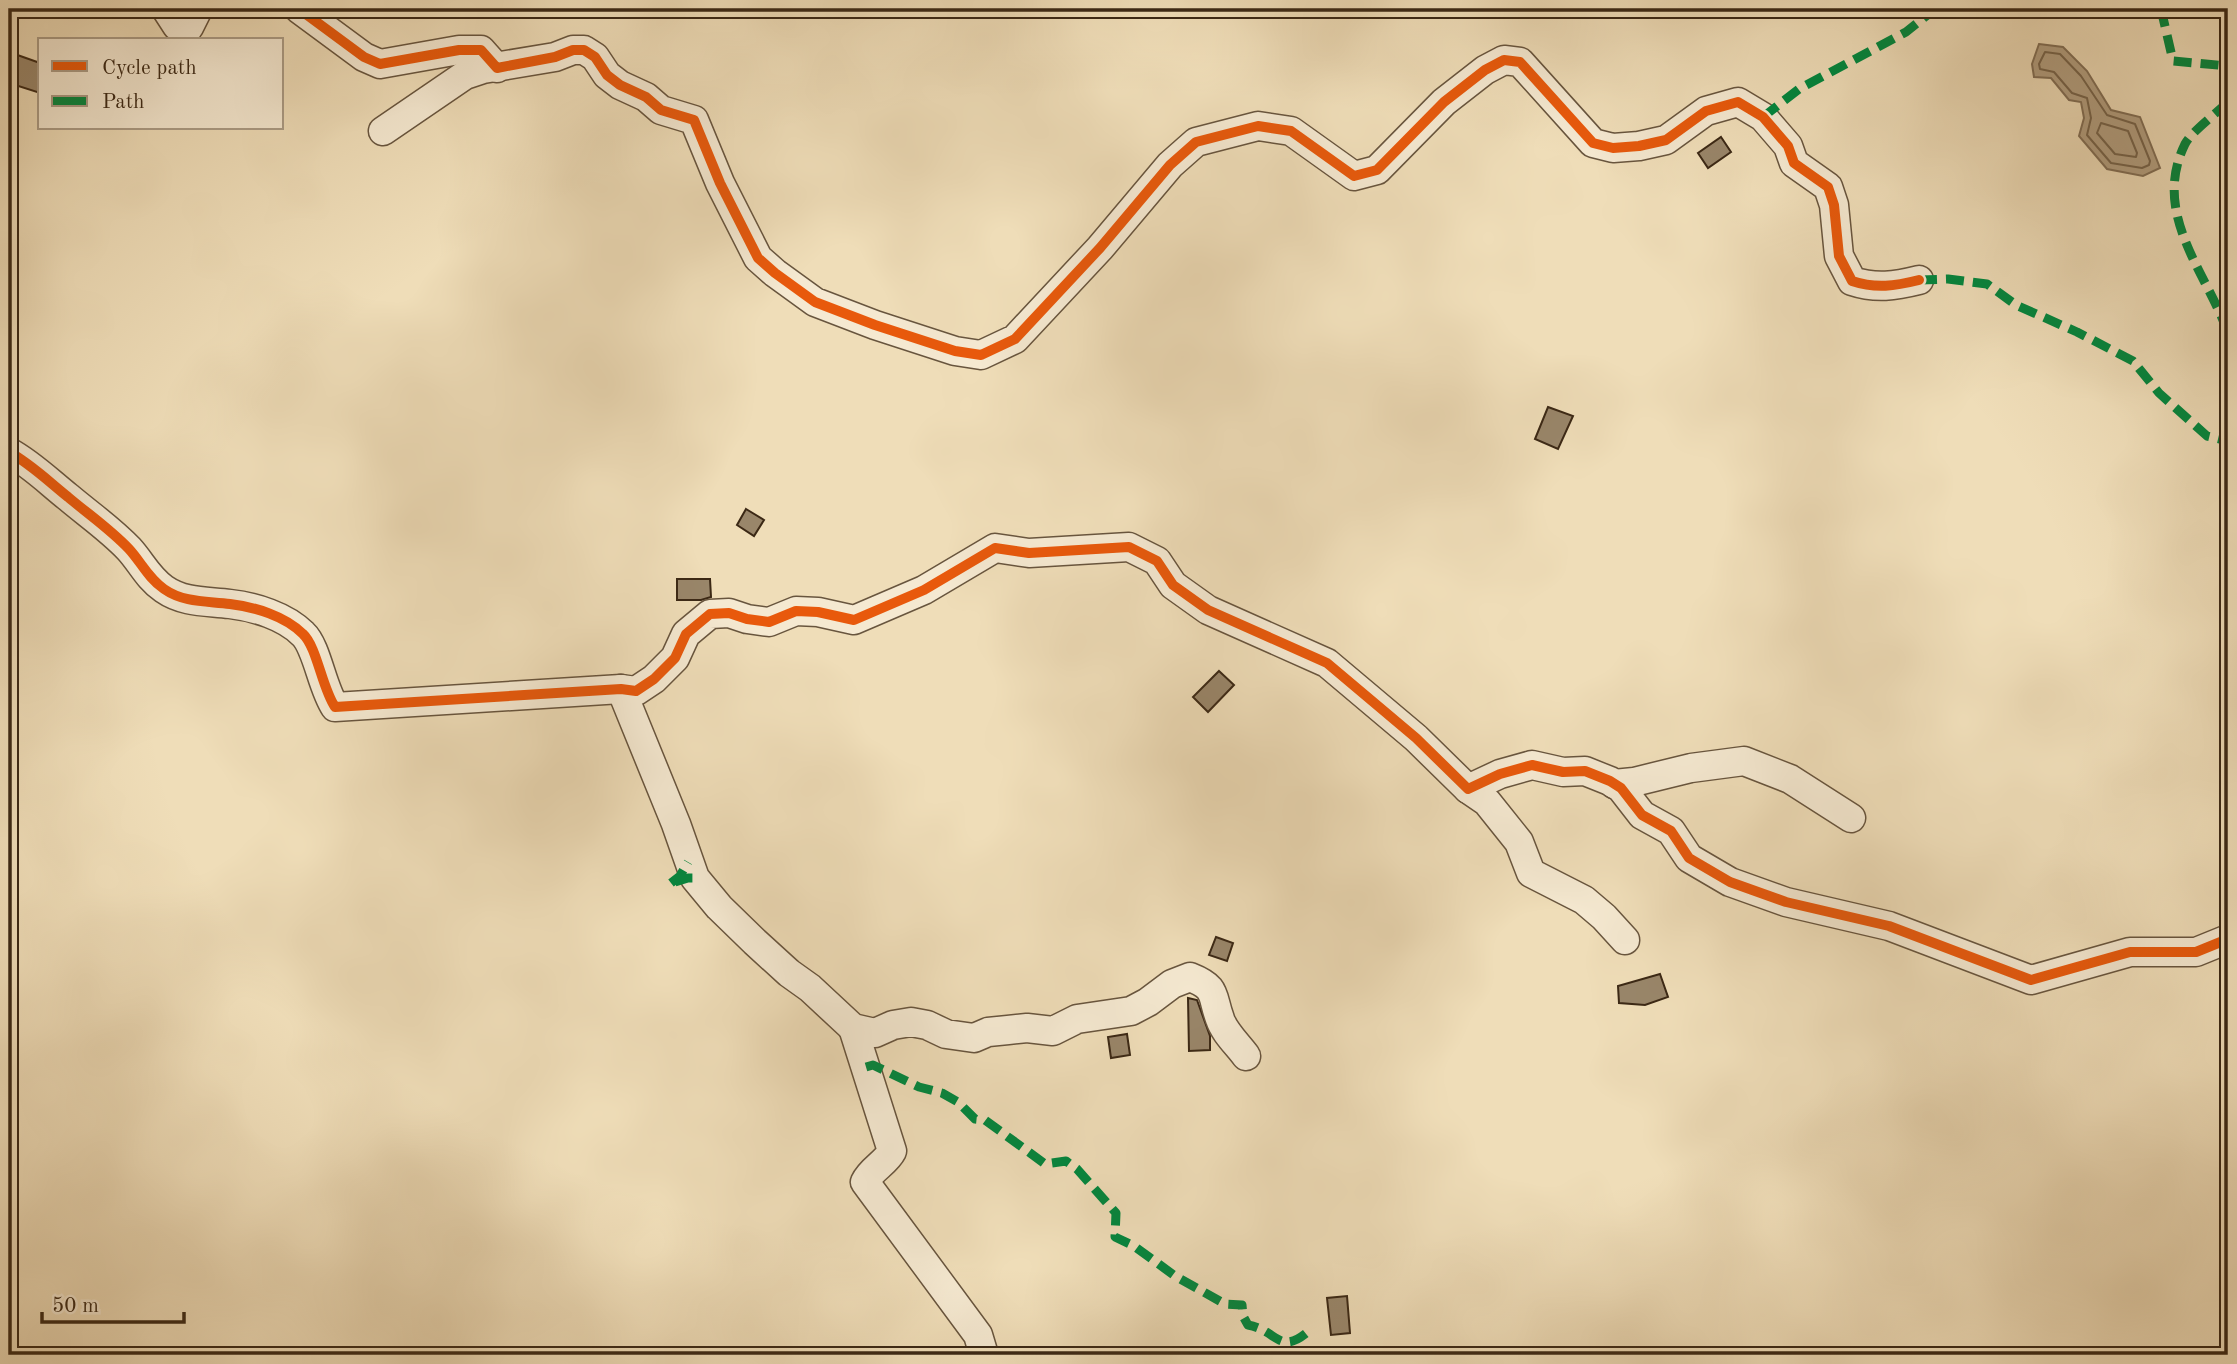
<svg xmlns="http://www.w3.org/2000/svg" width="2237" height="1364" font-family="'Old Standard TT',serif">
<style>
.water{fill:#b29f81;stroke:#826f56;stroke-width:2}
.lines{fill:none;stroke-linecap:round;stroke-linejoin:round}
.shore{stroke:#76644b;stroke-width:2}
.building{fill:#99866a;stroke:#3b2815;stroke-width:2}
.minor-casing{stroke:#68553e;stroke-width:31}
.minor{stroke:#f5e9d1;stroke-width:28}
.quiet{stroke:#00873e;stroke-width:9;stroke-dasharray:18 9;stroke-linecap:butt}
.cycleway-casing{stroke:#f5e9d1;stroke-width:15}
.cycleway{stroke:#e8590c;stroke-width:10}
</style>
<rect width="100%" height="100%" fill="#efddb8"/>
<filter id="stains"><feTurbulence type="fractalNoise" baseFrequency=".00286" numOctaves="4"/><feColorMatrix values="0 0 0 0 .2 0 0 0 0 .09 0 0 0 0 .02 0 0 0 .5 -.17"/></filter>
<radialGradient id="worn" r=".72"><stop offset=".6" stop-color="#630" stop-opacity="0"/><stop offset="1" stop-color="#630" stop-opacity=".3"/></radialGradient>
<path class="water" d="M2039,44L2063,47L2087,71L2111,110L2140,117L2160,168L2143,176L2107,169L2079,136L2084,118L2081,102L2069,100L2051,78L2034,77L2032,64Z"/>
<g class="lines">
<g class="shore">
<path d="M2045,52L2060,54L2081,76L2107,115L2135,124L2150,161L2149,165L2142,168L2111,163L2087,135L2091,118L2087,98L2072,93L2054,72L2040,69L2039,64Z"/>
<path d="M2101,123L2128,131L2137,153L2136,157L2115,154L2097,133Z"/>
</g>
</g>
<g class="building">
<path d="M9,52L40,63V93L9,83Z"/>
<path d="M1721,137L1731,152L1708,168L1698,153Z"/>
<path d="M1548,407L1573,416L1558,449L1535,439Z"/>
<path d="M746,509L764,520L754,536L737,525Z"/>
<path d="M677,579H710L711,597L701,600H677Z"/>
<path d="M1219,671L1234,685L1208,712L1193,697Z"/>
<path d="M1216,937L1233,943L1227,961L1209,955Z"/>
<path d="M1660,974L1668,997L1645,1005L1619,1003L1618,986Z"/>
<path d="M1188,998L1197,1000L1210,1036V1050L1189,1051Z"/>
<path d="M1127,1034L1130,1055L1111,1058L1108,1037Z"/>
<path d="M1347,1296L1350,1333L1331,1335L1327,1298Z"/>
</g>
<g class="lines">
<defs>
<g id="minor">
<path d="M166,9L177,26L189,27L198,9"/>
<path d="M299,9L364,57L380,64L459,50H481L497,68"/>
<path d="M383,131L465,75L483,69L555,57L573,50H584L595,57L607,75L620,85L646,97L661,110L694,120L720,183L758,258L775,273L815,302L875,325L955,351L981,355L1015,339L1100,248L1170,165L1196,142L1258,126L1291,131L1354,176L1377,170L1444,102L1485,70L1504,60L1520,62L1593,143L1613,148L1639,146L1666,140L1706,111L1738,102L1763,117L1788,146L1794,163L1828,187L1834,205L1839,256L1852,281C1876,289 1895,286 1919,280"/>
<path d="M9,452C31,464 48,481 68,497C88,514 110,529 129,549C141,562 148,578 164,589C184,603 207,601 230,604C255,607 285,616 303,634C317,647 322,688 335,707L621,689L636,691L654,679L675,658L686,634L710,614L729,613L747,619L769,622L796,611L818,612L854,620L924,590L995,548L1029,553L1129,547L1157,561L1173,585L1208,610L1327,663L1416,738L1468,789L1487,802L1519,842L1531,873L1584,900L1604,917L1625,940"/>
<path d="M621,689L676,824L695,878L719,907L755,942L789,973L810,988L853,1028L875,1033L893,1025L911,1022L927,1025L946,1034L974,1038L988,1032L1008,1030L1027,1028L1053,1031L1077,1019L1131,1011L1148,1002L1172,984L1190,977C1218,988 1211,995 1220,1019C1224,1032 1238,1045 1246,1056"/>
<path d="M1614,784L1634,782L1691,768L1744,761L1790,779L1851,818"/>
<path d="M1468,789L1500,774L1532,765L1563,772L1585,771L1610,781L1621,788L1642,815L1671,831L1689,858L1730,882L1786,902L1889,926L2031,980L2130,952H2196L2228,939"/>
<path d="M853,1028L892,1151C886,1163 871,1169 865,1182L978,1335L984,1355"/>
</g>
</defs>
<use href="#minor" class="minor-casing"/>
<use href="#minor" class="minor"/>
<g class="quiet">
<path d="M2161,9L2173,61L2228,66"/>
<path d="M2228,102C2217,113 2192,131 2185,144C2151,214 2206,271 2228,333"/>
<path d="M1763,117L1799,89L1906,32L1935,9"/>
<path d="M1919,280L1948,279L1987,284L2016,305L2077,332L2133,361L2159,393L2207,436L2228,441"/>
<path d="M675,882L688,878H695"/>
<path d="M671,883L680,876L688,862"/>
<path d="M866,1067L873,1065L919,1087L942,1093L958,1102L975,1119L985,1120L1045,1164L1066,1161L1077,1169L1116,1213L1115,1237L1134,1246L1175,1276L1225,1304L1242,1305L1243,1316L1248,1325C1279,1331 1279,1357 1310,1330"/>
</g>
<defs>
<g id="cycleway">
<path d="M299,9L364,57L380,64L459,50H481L497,68L555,57L573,50H584L595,57L607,75L620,85L646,97L661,110L694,120L720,183L758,258L775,273L815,302L875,325L955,351L981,355L1015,339L1100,248L1170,165L1196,142L1258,126L1291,131L1354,176L1377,170L1444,102L1485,70L1504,60L1520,62L1593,143L1613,148L1639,146L1666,140L1706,111L1738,102L1763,117L1788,146L1794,163L1828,187L1834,205L1839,256L1852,281C1876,289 1895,286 1919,280"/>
<path d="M9,452C31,464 48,481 68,497C88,514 110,529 129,549C141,562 148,578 164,589C184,603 207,601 230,604C255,607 285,616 303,634C317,647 322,688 335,707L621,689L636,691L654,679L675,658L686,634L710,614L729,613L747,619L769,622L796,611L818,612L854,620L924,590L995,548L1029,553L1129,547L1157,561L1173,585L1208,610L1327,663L1416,738L1468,789L1500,774L1532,765L1563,772L1585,771L1610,781L1621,788L1642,815L1671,831L1689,858L1730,882L1786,902L1889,926L2031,980L2130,952H2196L2228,939"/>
</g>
</defs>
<use href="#cycleway" class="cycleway-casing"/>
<use href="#cycleway" class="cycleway"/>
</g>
<rect width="2237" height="1364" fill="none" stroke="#efddb8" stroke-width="35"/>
<rect x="10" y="10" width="2216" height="1343" fill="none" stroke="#3b2815" stroke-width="3.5"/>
<rect x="18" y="18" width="2202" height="1329" fill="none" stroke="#3b2815" stroke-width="2"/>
<rect x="38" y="38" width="245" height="91" fill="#f5e9d1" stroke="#ab9c86" stroke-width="2"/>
<rect x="52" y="61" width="35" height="10" fill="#e8590c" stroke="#ab9c86" stroke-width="2"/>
<text x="102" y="74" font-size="21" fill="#3b2815">Cycle path</text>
<rect x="52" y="96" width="35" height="10" fill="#00873e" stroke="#ab9c86" stroke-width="2"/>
<text x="102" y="108" font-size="21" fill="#3b2815">Path</text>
<path d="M42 1312v10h142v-10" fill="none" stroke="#3b2815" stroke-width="3.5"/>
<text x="52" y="1312" font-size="21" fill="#3b2815" stroke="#f5e9d1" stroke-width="5" paint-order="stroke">50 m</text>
<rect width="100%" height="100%" filter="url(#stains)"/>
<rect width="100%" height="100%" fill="url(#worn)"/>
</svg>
